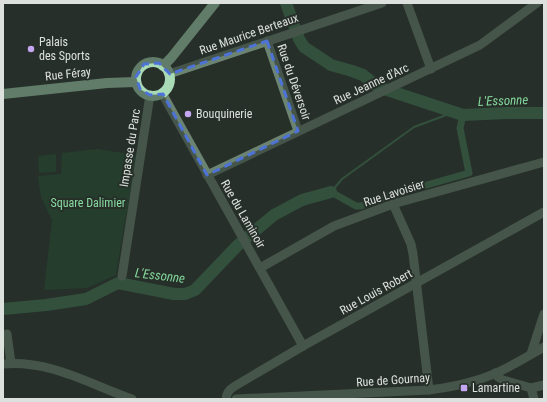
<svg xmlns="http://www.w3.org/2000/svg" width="547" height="402" font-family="'Roboto Condensed',sans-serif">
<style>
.park{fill:#234f32}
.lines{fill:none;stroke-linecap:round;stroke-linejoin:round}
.stream{stroke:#407853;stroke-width:2}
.canal{stroke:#407853;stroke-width:7}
.river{stroke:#407853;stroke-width:12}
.minor{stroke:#6b8371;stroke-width:9}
.major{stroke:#a8dab6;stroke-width:10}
.marked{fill:none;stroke:#4d73d9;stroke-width:3;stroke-dasharray:8 5;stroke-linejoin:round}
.poi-dot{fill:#c5a6f0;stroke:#272f29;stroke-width:1.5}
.labels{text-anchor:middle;stroke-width:4;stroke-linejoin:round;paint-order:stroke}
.street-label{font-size:12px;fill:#dce1dd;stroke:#272f29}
.poi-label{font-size:12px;fill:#dce1dd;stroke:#272f29;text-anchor:start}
.park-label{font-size:12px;fill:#88dba2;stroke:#272f29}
.water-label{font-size:13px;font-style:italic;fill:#83d69d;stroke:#272f29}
</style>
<rect width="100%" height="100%" fill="#272f29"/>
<g class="park">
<path d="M97,149L136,155L116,275L87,288L44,290L52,220L41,197L38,176L61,174L62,153Z"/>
<path d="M56,154V172L39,173L38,156Z"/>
</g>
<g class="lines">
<path class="stream" d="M331,192L342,179L414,127L449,114L463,115"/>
<g class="canal">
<path d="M331,192L356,206H361L383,198"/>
<path d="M388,196L469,173L460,128L463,115"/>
</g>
<g class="river">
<path d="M286,3L299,39L304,47L331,65L352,71L363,75L378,87L463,115L506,113H544"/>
<path d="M3,309L46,305L86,299L118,283L174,294H185L195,290L238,245L274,215L302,200L331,192"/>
</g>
<g class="minor">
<path d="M407,3L431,69"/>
<path d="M267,41L298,131"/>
<path d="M169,74L382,3"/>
<path d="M162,93L303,346"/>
<path d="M207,175L480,45L537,3"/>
<path d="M393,204L411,244L413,254L429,390"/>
<path d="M260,268L334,226L393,204L544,162"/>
<path d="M122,276L150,95"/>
<path d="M7,334L11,363"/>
<path d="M531,354L544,314"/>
<path d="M3,364C51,360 89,384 132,399"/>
<path d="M495,373L498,377L503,380L531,388L544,385"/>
<path d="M531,388L534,399"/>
<path d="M226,399C226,393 230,389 235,386L303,346L544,212"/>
<path d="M236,399L429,390C445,388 462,385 477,380C501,373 523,359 544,347"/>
</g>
<g class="major">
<circle cx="153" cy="79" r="17"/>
<path d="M163,66L171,58L215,3"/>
<path d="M3,94L107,83L136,82"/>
</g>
</g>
<path d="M0 0H547V402H0ZM267,41L298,131L207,175L163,94L150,95L140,89L136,77L144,64L159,63L170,74Z" fill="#272f29" fill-opacity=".55" fill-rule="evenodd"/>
<path class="marked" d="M267,41L298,131L207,175L163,94L150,95L140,89L136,77L144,64L159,63L170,74Z"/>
<g class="poi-dot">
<circle cx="31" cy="49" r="4"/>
<circle cx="188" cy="114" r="4"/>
<rect x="460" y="384" width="8" height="8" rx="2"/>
</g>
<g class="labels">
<g class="street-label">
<text transform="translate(249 34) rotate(-19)" y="4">Rue Maurice Berteaux</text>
<text transform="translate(68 74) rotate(-6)" y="4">Rue Féray</text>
<text transform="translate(294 82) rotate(71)" y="4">Rue du Déversoir</text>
<text transform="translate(371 84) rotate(-25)" y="4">Rue Jeanne d'Arc</text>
<text transform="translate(130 148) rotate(-81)" y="4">Impasse du Parc</text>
<text transform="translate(394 193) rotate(-18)" y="4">Rue Lavoisier</text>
<text transform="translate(243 214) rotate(60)" y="4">Rue du Laminoir</text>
<text transform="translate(376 292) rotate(-29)" y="4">Rue Louis Robert</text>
<text transform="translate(393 380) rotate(-4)" y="4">Rue de Gournay</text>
</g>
<g class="poi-label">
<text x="39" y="46">Palais<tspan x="39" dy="14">des Sports</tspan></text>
<text x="196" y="118">Bouquinerie</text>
<text x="472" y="392">Lamartine</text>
</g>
<g class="park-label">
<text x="88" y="207">Square Dalimier</text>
</g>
<g class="water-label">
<text transform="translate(503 100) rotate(-2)" y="5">L'Essonne</text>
<text transform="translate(160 275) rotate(7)" y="5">L'Essonne</text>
</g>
</g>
<rect width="547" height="402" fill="none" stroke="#dce1dd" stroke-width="8"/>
</svg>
